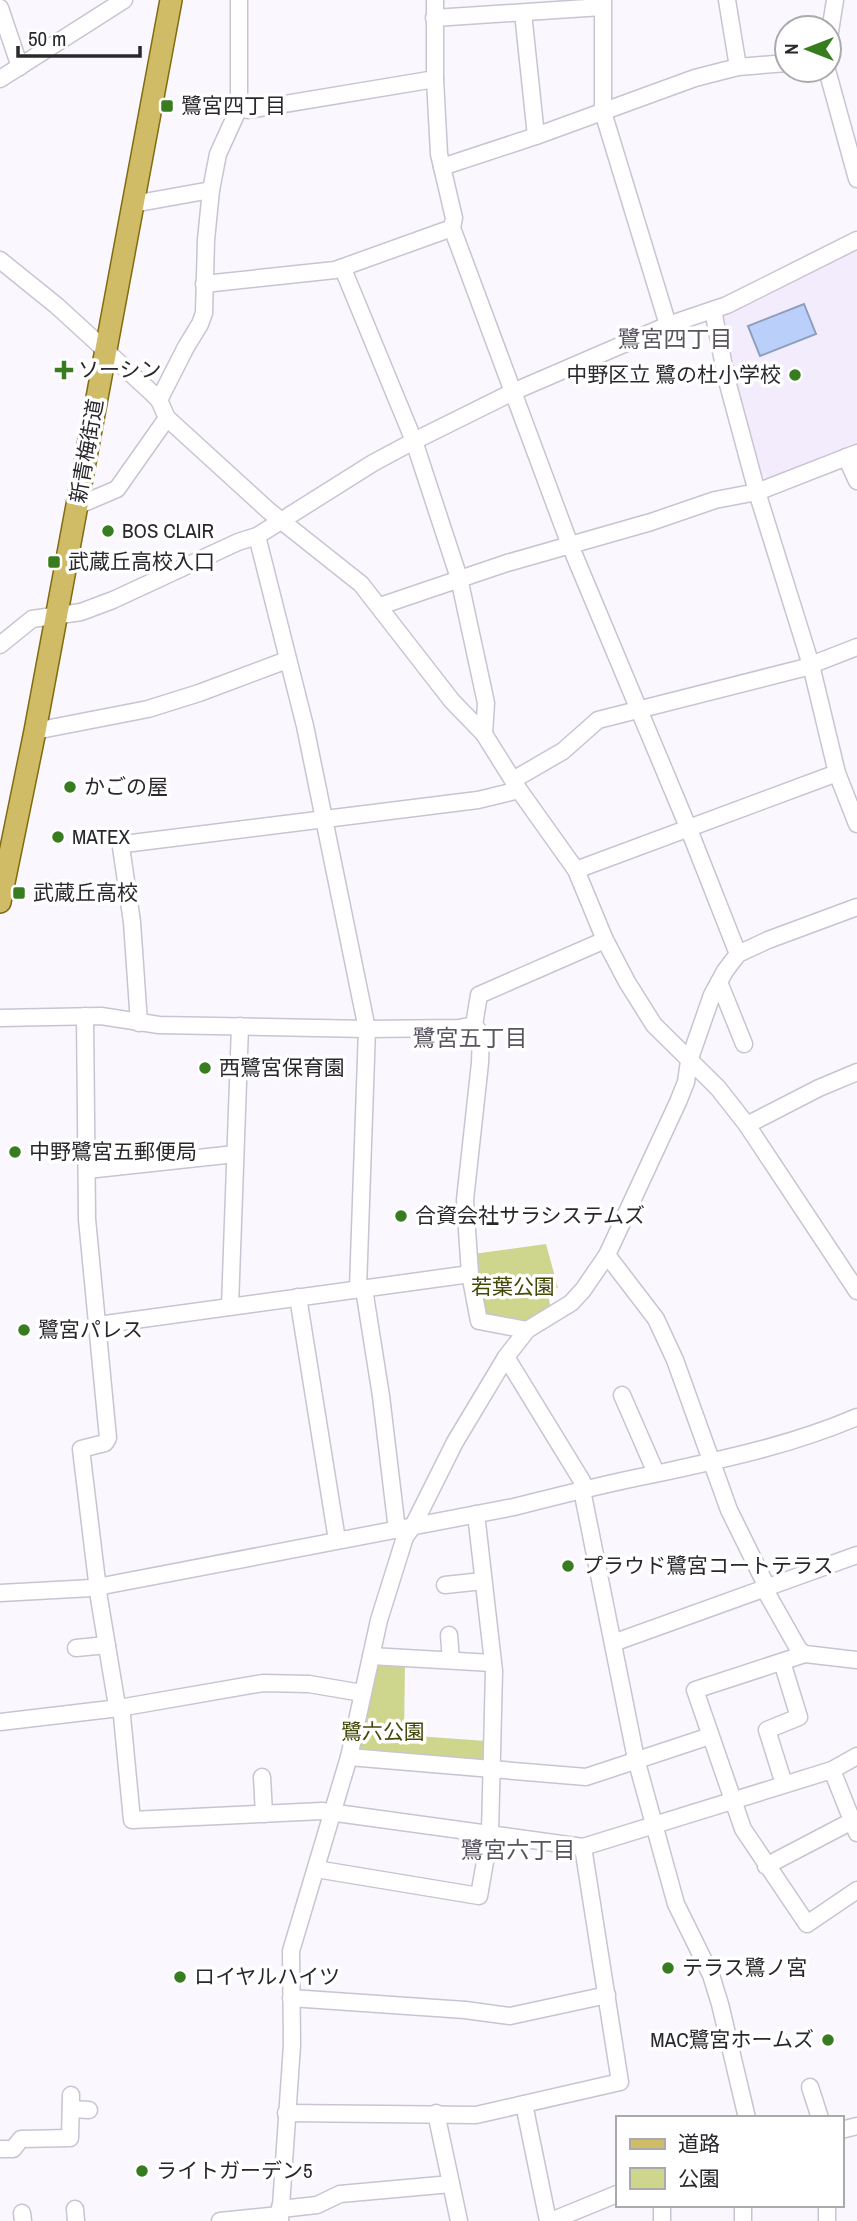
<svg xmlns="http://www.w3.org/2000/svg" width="857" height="2221" font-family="'Archivo Narrow','Noto Sans JP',sans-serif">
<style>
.built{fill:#f2ecfd}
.green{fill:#ced68d}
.water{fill:#bad0fa;stroke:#8f9ebc;stroke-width:2}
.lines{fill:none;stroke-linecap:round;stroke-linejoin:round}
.minor-casing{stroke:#c9c4d1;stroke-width:19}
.major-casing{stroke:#816c10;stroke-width:24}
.minor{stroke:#fff;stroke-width:16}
.major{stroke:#d0bc66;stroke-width:21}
.poi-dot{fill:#377c1e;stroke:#fff;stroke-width:2.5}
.labels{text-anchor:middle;stroke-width:7;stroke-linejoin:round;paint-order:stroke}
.poi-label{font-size:21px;fill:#2a282d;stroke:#fff;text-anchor:start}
.street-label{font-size:21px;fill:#2a282d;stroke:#fff}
.park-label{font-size:21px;fill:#444807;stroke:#fff}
.neighbourhood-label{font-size:23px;fill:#595560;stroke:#fff}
</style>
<rect width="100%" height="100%" fill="#faf7ff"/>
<path class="built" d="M857,247V447L776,480L763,477L738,398L721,312Z"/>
<g class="green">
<path d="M546,1244L558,1288L547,1290L551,1309L526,1324L483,1316L473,1254Z"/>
<path d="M374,1664H405L404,1735L485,1741L486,1762L356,1753Z"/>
</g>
<path class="water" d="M804,304L816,334L760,356L748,326Z"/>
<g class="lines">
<defs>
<g id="minor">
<path d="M435,0V79L439,154L454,218L452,228L570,545L688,827L738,954"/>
<path d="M603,0V112L668,325"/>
<path d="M727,0L738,67"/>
<path d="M0,8L20,67"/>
<path d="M523,13L536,136"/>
<path d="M434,18L602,7"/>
<path d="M829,38L835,0"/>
<path d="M827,70L857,179"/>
<path d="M0,79L124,0"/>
<path d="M239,108L248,110L435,79"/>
<path d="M442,167L536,136L695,78L738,67L787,63"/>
<path d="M133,204L211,190"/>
<path d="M0,260L57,306L151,392L159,400L167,418L269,511L361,584L452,701L484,734L519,790L576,870L605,940L627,982L654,1025L718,1088L747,1125L857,1291"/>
<path d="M343,269L414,441L459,578L486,703L484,734"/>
<path d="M204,284L335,270L452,228"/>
<path d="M713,310L726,377L757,492L811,665L837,773L857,824"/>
<path d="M159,400L186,347L200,324L204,313L206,240L211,190L218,154L239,108V0"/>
<path d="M846,457L857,481"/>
<path d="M77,506L117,489L167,418"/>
<path d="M257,536L305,726L367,1029L358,1288"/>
<path d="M380,606L507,563L651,522L715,500L757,492L857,453"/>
<path d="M0,645L32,619L81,612L113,600L238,542L257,536L373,463L414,441L515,391L668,325L727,305L857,240"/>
<path d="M35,731L148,709L199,693L287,660"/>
<path d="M513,780L563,751L598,720L803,668L857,647"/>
<path d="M576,870L837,773"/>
<path d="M719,982L744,1044"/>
<path d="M85,1016L87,1219L108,1438L105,1443L81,1449L99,1598L116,1700L122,1716L132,1820L322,1811L583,1847L832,1770L857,1756"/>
<path d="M0,1018L101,1016L159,1025L367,1029L459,1028L474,1025"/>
<path d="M139,1023L132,922L121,847L124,844L478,800L519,790"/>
<path d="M747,1125L819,1088L857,1072"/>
<path d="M87,1170L235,1154"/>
<path d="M607,1255L656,1319L675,1360L729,1510L764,1581L765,1590L799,1650L805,1654L857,1660"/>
<path d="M364,1289L381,1396L397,1530"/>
<path d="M298,1297L337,1540"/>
<path d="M230,1306L240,1026"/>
<path d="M98,1325L470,1274"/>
<path d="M527,1330L479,1321L470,1274L465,1200L480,1063L481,1034L474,1025L479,995L605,940"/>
<path d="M506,1357L582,1481V1490L636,1759L676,1904L711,1975L720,2004L747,2118"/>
<path d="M622,1395L656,1473"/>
<path d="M445,1585L483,1581"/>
<path d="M0,1593L92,1588L514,1507C561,1495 608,1483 655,1474C724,1459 792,1445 857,1417"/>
<path d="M449,1635L451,1660"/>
<path d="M613,1643L857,1555"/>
<path d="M76,1648L107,1645"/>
<path d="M805,1654L695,1690L743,1829L807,1924L857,1890"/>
<path d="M371,1656L492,1663"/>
<path d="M782,1662L799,1717L767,1730L784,1784"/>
<path d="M0,1722L119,1708L263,1683L309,1684L362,1693"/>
<path d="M349,1757L586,1777L710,1736"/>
<path d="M832,1770L857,1833"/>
<path d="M262,1777L264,1814"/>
<path d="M766,1866L852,1821"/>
<path d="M316,1869L479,1896L490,1833L494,1671L476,1514"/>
<path d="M291,1998L465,2010L510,2016L607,1995"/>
<path d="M810,2087L820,2118"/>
<path d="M524,2104L548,2221"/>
<path d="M71,2109L89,2110"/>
<path d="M286,2113L476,2115L620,2082L583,1847"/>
<path d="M436,2113L459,2221"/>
<path d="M841,2130L857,2126"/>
<path d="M0,2149H13L21,2139L70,2138L71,2095"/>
<path d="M662,2205V2221"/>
<path d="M743,2205V2221"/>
<path d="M827,2205V2221"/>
<path d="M280,2207L290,2208L317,2205L340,2194L451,2184"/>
<path d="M75,2209L76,2221"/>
<path d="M22,2213L23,2221"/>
<path d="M220,2221L279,2215"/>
<path d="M280,2221L292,2045L291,1951L349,1757L379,1620L405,1537L413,1526L455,1442L506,1357L527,1330L571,1303L583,1290L607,1255L678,1102L686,1082L689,1061L712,995L725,971L738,954L768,940L857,907"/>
<path d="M551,2221L617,2194"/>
</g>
<path id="major" d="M0,902L35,731L171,0"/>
</defs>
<use href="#minor" class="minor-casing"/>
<use href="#major" class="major-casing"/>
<use href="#minor" class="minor"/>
<use href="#major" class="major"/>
</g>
<g class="poi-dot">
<rect x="160" y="99" width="14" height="14" rx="3.5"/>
<path d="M60.5 359.5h7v7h7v7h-7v7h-7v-7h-7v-7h7z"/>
<circle cx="795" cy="375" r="7"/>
<circle cx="108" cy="531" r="7"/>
<rect x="47" y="555" width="14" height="14" rx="3.5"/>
<circle cx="70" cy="787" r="7"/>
<circle cx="58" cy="837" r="7"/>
<rect x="12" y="886" width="14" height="14" rx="3.5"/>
<circle cx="205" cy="1068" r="7"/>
<circle cx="15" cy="1152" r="7"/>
<circle cx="401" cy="1216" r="7"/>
<circle cx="24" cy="1330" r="7"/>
<circle cx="568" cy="1566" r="7"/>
<circle cx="668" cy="1968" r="7"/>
<circle cx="180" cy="1977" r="7"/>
<circle cx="828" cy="2040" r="7"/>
<circle cx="142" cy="2171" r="7"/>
</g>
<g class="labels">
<g class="poi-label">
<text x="181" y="113">鷺宮四丁目</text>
<text x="78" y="377">ソーシン</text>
<text x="781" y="382" text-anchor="end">中野区立 鷺の杜小学校</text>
<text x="122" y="538">BOS CLAIR</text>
<text x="68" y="569">武蔵丘高校入口</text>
<text x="84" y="794">かごの屋</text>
<text x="72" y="844">MATEX</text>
<text x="33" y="900">武蔵丘高校</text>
<text x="219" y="1075">西鷺宮保育園</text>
<text x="29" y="1159">中野鷺宮五郵便局</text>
<text x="415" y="1223">合資会社サラシステムズ</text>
<text x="38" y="1337">鷺宮パレス</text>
<text x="582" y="1573">プラウド鷺宮コートテラス</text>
<text x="682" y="1975">テラス鷺ノ宮</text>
<text x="194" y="1984">ロイヤルハイツ</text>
<text x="814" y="2047" text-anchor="end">MAC鷺宮ホームズ</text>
<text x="156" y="2178">ライトガーデン5</text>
</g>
<g class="street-label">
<text transform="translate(87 451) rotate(-80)" y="7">新青梅街道</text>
</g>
<g class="park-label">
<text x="513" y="1294">若葉公園</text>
<text x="383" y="1739">鷺六公園</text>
</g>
<g class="neighbourhood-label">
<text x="675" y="347">鷺宮四丁目</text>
<text x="470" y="1046">鷺宮五丁目</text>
<text x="518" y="1858">鷺宮六丁目</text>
</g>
</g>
<rect x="616" y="2116" width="228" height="91" fill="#ffffff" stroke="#aaa9ab" stroke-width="2"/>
<rect x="630" y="2139" width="35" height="10" fill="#d0bc66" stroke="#aaa9ab" stroke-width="2"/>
<text x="678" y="2151" font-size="21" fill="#2a282d">道路</text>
<rect x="630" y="2168" width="35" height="21" fill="#ced68d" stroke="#aaa9ab" stroke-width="2"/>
<text x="678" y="2186" font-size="21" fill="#2a282d">公園</text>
<g transform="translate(808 49) rotate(270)"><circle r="33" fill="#ffffff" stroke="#aaa9ab" stroke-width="2"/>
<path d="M0-5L12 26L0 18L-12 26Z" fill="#377c1e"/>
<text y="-10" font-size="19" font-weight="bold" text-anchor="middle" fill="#2a282d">N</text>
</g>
<path d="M18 46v10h122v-10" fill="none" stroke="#2a282d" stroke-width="3.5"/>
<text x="28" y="46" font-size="21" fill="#2a282d" stroke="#ffffff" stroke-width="5" paint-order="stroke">50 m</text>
</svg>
